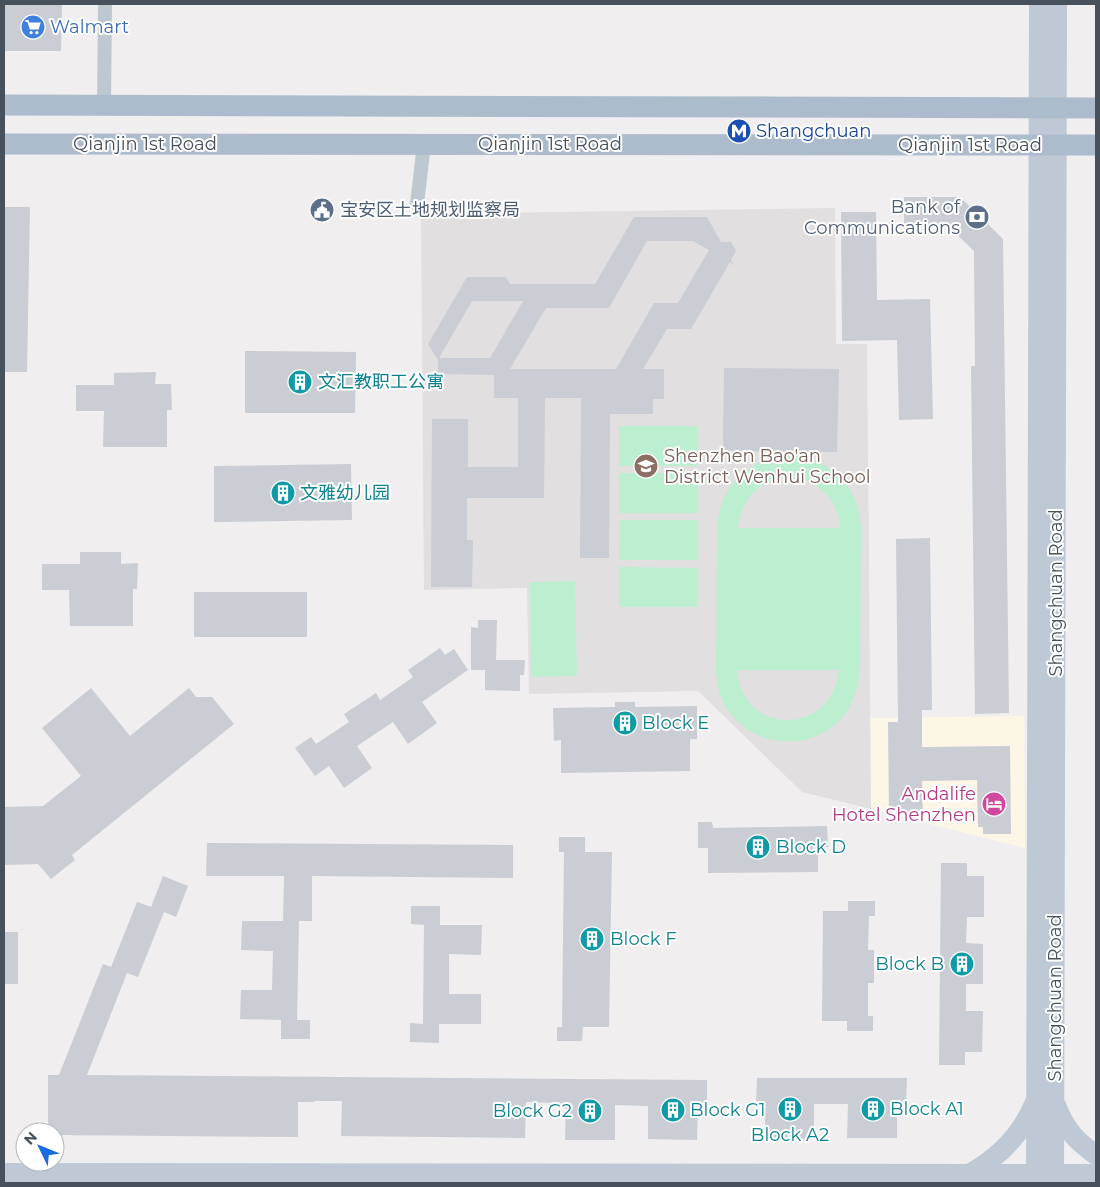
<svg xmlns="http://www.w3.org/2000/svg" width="1100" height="1187" font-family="Montserrat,'Noto Sans SC',sans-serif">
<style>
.commercial{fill:#fcf6e6}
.education{fill:#e1dfe0}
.green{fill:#bbefd0;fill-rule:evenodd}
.building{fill:#cacdd3;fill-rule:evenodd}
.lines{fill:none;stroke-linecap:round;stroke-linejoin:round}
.street{stroke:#bec8d0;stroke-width:14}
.secondary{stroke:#bec9d5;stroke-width:20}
.primary{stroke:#adbccd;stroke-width:21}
.labels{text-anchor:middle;stroke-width:4;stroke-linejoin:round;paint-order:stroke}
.shop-label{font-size:18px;fill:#366cbe;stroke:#fff;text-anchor:start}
.transit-label{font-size:18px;fill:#164399;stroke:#fff;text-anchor:start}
.street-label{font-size:18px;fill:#46515b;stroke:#fff}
.service-label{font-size:18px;fill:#4e5e75;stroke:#fff;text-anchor:end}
.culture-label{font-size:18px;fill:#0d838f;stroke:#fff;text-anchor:start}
.education-label{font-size:18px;fill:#785e54;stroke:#fff;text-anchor:start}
.hotel-label{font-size:18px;fill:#b23c85;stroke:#fff;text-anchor:end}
</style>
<rect width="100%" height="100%" fill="#f0eeee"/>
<path class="commercial" d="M1024,716L1025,848L871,809L870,718Z"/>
<path class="education" d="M835,208L836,344H867L871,809L802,792L698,691L529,694L527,588L424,590L421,214Z"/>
<g class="green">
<rect x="619" y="426" width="78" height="40"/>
<path d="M789,456C832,460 857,483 861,527L860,671C858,687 854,701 845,714C813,756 744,748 723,701C718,691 717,681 716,671L717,526C722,483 746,460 789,456ZM789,477C818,480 838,498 840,528H738C741,498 760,480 789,477ZM737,670H839C831,737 743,737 737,670Z"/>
<rect x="619" y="473" width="78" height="40"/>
<path d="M620,520H697V560H619Z"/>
<path d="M619,567L697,568V607H619Z"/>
<path d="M575,581L577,676L531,677L530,582Z"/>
</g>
<g class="building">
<path d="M4,4H62L61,51H4Z"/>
<path d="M904,197H960L1003,239L1009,713L975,714L971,366H975L974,251L948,226H904Z"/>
<path d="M4,207H30L27,372H4Z"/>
<path d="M841,212H876L877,300L930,299L933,419L899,420L897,340L842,341Z"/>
<path d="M634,217H707L721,242H731L736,251L731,260L734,265L730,262L691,329H667L643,369H664V399H653V414H610L609,558H580L581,398H545L544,498H467V540H473L472,587H431L432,419H468V467H518V398H494V375L438,374V360L428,344L467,277H506L510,284H595ZM647,241H693L709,250L678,303H654L616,369H510L546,308H609ZM472,301H523L490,358H439Z"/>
<path d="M245,351L356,352L355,413H245Z"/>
<path d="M724,368L839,369L837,452L723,451Z"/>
<path d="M156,372L155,384H171L172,410H167V447H103L104,411H76V385H114V373Z"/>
<path d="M351,464L352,520L214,522V466Z"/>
<path d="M930,538L932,710H922V747L1010,746L1011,834H983V827H978L977,780L922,781L923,817H907V812H889L888,722H898L896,539Z"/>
<path d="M80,552H121V564L138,563L137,589H133V626H70L69,590H42V564H80Z"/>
<rect x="194" y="592" width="113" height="45"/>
<path d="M478,620H497L496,660H525L524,675H520V691L485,690V670H471V627L478,628Z"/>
<path d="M440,648L445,655L454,649L468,670L422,702L437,723L408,744L393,722L357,746L372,768L344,788L329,766L315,776L295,748L311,737L316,744L349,722L344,714L376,693L380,700L399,687L413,677L408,670Z"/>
<path d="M91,688L130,736L189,688L196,697H212L234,724L72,855L75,860L51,879L38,864L4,865V807L43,806L81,776L42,728Z"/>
<path d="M615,702H635V707L697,706V739H690V771L561,773V740L554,741L553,708L615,707Z"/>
<path d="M698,822H712L713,828L827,826L828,847H818V872L708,873V848H698Z"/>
<path d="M559,837H585V852H612L609,1027H583L582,1041H557V1027H562L564,852H559Z"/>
<path d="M207,843L513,845V878L312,876V921H299L297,1020H310V1039H281V1020L240,1019L241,990H272L273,951L241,950L242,921H283L284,876H206Z"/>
<path d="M941,863H967V876H984V917H967L966,943L983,944V984H966V1011H983L982,1052H965V1065H939Z"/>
<path d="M163,876L188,886L176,917L164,912L138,977L127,973L87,1075L707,1080V1105H698L697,1140L648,1139V1106L615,1105V1140H565L566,1105H557V1103L526,1102L525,1138L341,1136L342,1101H314V1102H298V1137L55,1135V1132H48V1075H59L103,964L111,967L137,902L151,907Z"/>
<path d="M848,901H875V916H869L868,950H874V983H868V1016H873V1031H847V1021H822L823,911H848Z"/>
<path d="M411,906H440V925H482L481,955L449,954V994H481V1024H439V1043L410,1042V1023L423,1024L424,925L411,924Z"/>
<rect x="4" y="932" width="14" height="52"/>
<path d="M757,1078H907L906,1103H897V1138H847L848,1104H814V1139L765,1138V1103H756Z"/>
</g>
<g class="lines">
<g class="street">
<path d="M104,106L105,4"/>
<path d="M417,204L424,144"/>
</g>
<g class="secondary">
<path d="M1056,1105C1065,1129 1076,1141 1096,1155"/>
<path d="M4,1173L1096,1174"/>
<path d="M967,1175C997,1159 1021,1135 1034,1104"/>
<path d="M1036,1183L1039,4"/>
<path d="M1054,1183L1057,4"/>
</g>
<g class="primary">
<path d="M4,105L1096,108"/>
<path d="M4,144L1096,145"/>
</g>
</g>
<defs>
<symbol id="supermarket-disc" viewBox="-11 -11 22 22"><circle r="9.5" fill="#3f7fe0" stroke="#fff"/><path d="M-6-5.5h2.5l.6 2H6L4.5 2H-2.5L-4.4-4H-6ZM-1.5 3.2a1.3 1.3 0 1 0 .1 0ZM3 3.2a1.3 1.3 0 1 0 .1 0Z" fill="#fff"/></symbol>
<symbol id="metro-disc" viewBox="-11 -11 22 22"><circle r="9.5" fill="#1a4fb4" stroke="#fff"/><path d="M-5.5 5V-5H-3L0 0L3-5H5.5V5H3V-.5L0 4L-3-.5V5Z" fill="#fff"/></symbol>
<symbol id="civic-disc" viewBox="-11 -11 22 22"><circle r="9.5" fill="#5c6f8a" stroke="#fff"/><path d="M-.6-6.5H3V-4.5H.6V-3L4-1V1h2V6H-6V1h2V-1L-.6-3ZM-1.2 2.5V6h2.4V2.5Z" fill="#fff"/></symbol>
<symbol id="bank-disc" viewBox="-11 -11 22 22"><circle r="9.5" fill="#5c6f8a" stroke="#fff"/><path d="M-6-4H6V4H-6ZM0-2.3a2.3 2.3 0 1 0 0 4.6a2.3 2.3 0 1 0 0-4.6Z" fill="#fff"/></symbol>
<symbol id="building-disc" viewBox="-11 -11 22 22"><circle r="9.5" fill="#0f9aa8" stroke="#fff"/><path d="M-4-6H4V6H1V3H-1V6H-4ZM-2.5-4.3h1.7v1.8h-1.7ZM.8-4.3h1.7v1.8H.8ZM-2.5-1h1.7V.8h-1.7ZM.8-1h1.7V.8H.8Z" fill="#fff"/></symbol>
<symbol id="school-disc" viewBox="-11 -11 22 22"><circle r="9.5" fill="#8d6e63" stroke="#fff"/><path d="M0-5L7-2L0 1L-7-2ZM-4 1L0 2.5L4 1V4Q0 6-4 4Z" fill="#fff"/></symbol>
<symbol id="hotel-disc" viewBox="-11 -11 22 22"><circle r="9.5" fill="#d1479c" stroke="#fff"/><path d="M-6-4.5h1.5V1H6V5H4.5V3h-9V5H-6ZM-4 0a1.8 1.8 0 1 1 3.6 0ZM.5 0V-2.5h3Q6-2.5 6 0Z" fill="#fff"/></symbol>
</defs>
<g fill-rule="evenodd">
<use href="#supermarket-disc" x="19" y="13" width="28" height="28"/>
<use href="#metro-disc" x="725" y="117" width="28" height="28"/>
<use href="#civic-disc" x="308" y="196" width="28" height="28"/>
<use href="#bank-disc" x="963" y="203" width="28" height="28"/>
<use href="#building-disc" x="286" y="368" width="28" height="28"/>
<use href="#school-disc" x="632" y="452" width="28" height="28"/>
<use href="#building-disc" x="269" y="479" width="28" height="28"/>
<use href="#building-disc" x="611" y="709" width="28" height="28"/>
<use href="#hotel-disc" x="980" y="790" width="28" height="28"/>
<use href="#building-disc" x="744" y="833" width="28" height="28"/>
<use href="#building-disc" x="578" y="925" width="28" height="28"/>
<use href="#building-disc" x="948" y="950" width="28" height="28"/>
<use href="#building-disc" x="776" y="1095" width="28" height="28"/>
<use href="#building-disc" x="859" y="1095" width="28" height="28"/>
<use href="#building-disc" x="659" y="1096" width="28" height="28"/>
<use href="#building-disc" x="576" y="1097" width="28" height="28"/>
</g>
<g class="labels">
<g class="shop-label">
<text x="50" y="33">Walmart</text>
</g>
<g class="transit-label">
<text x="756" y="137">Shangchuan</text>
</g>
<g class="street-label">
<text x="145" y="150">Qianjin 1st Road</text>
<text x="550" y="150">Qianjin 1st Road</text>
<text x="970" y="151">Qianjin 1st Road</text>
<text transform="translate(1056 593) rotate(-90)" y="6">Shangchuan Road</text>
<text transform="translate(1055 998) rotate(-90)" y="6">Shangchuan Road</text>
</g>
<g class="service-label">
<text x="960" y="213">Bank of<tspan x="960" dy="21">Communications</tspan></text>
<text x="340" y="216" text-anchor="start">宝安区土地规划监察局</text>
</g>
<g class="culture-label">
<text x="318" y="388">文汇教职工公寓</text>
<text x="300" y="499">文雅幼儿园</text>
<text x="642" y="729">Block E</text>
<text x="776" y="853">Block D</text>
<text x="610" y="945">Block F</text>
<text x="944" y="970" text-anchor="end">Block B</text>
<text x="890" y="1115">Block A1</text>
<text x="690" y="1116">Block G1</text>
<text x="572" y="1117" text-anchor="end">Block G2</text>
<text x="790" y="1141" text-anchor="middle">Block A2</text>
</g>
<g class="education-label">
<text x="664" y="462">Shenzhen Bao'an<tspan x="664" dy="21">District Wenhui School</tspan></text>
</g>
<g class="hotel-label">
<text x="976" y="800">Andalife<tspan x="976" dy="21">Hotel Shenzhen</tspan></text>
</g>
</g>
<rect width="1100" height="1187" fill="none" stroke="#46515b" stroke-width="10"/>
<g transform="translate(40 1147) rotate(313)"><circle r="24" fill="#ffffff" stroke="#b5b9bd"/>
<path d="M0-4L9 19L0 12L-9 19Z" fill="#186be0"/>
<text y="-8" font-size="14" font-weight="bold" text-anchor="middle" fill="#46515b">N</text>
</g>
</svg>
